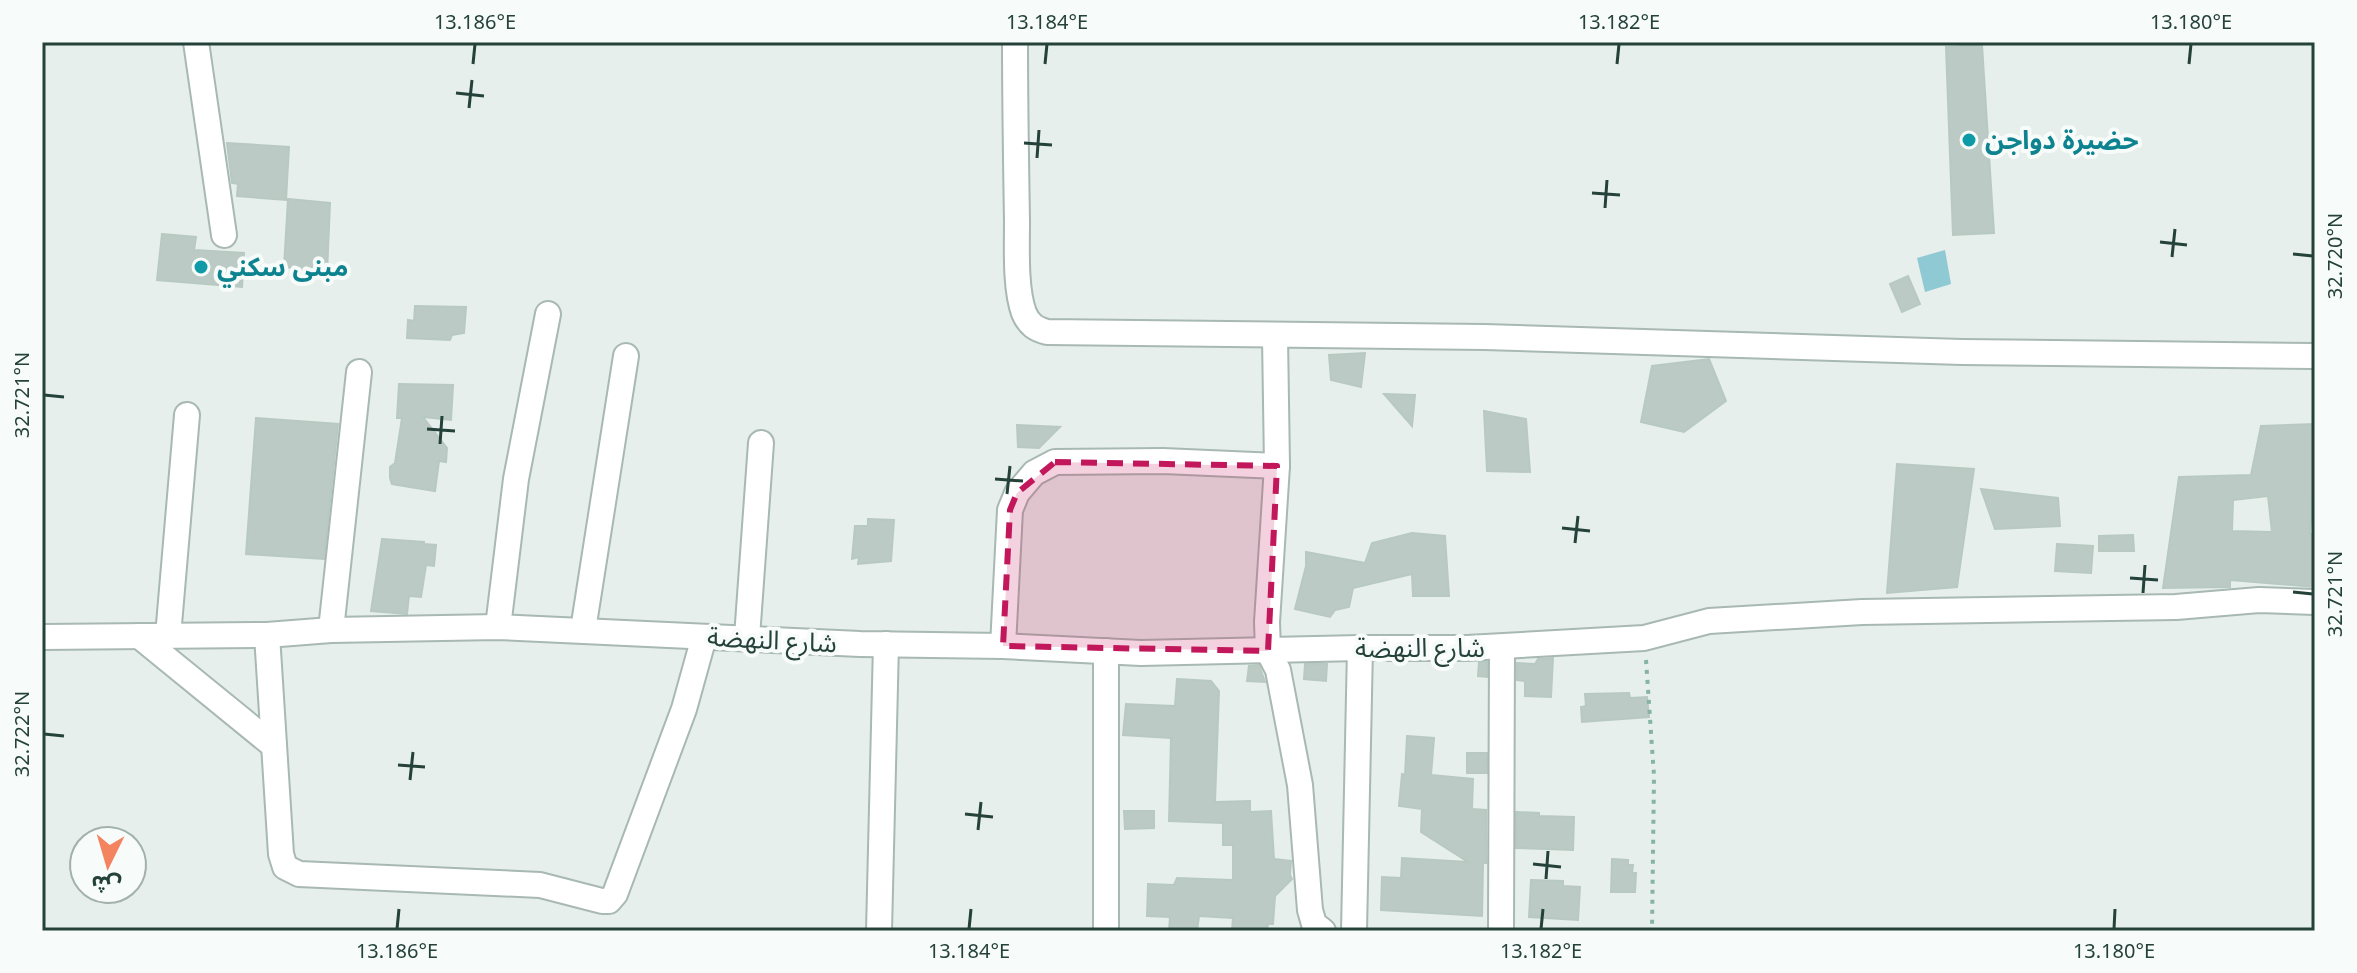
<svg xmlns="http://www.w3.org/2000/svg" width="2357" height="973" font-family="'Noto Sans','Noto Sans Arabic',sans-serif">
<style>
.water{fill:#8ec9d4}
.building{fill:#bbcac4;stroke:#b8c9c2;stroke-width:2;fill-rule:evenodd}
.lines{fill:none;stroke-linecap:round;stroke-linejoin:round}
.minor-casing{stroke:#a8b8b2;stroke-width:28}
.path{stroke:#86b3a5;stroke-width:4;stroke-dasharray:4 6;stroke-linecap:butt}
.minor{stroke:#fff;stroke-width:24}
.marked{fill:#c2185b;fill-opacity:0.2;stroke:#c2185b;stroke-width:6;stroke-dasharray:16 10;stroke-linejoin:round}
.ticks{fill:none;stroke:#24423a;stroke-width:3}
.culture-dot{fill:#0f9aa8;stroke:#f7fbf9;stroke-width:3}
.labels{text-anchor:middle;stroke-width:8;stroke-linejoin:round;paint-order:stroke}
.culture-label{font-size:26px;font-weight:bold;fill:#0d838f;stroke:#f7fbf9;text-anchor:start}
.street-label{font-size:26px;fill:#24423a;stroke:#f7fbf9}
.neatline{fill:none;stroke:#24423a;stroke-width:3}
.ticks-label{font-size:20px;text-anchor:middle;fill:#24423a}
</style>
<rect width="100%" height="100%" fill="#e6efeb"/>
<path class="water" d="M1945,250L1951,284L1925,292L1917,258Z"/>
<g class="building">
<path d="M1982,45L1994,233L1953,235L1946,47Z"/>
<path d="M227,143L289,147L286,200L237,196L238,184L232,183Z"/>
<path d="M288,199L330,203L327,273L284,267Z"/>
<path d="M162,234L196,237L194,250L244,253L242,287L157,280Z"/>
<path d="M1908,276L1920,304L1902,312L1890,284Z"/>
<path d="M415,306L466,307L464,333L452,335L450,340L407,338L408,320L414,321Z"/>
<path d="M1365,353L1361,387L1331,380L1329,355Z"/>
<path d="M1709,359L1726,401L1684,432L1641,422L1652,366Z"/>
<path d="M399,384L453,385L451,420L423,417L447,448L446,462L439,461L435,491L392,484L390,478V467L395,463L402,418H397Z"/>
<path d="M1384,394L1415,395L1412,426Z"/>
<path d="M1484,411L1526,419L1530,472L1487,471Z"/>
<path d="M256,418L338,424L324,559L246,554Z"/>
<path d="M2315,424V473L2310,534H2315V587L2230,580V587L2163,588L2179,477L2251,475L2261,426ZM2268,496L2272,532L2232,531L2233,500Z"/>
<path d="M1017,425L1060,427L1039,448L1018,447Z"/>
<path d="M1897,464L1974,469L1957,587L1887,593Z"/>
<path d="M1981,489L2058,498L2060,526L1995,529Z"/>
<path d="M868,519L894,520L891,561L858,564L859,557L852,559L855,526H868Z"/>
<path d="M1412,533L1445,536L1449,596H1413L1412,574L1353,588L1349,607L1335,610L1330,617L1295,609L1306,566V552L1365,563L1372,543Z"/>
<path d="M2133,535L2134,551H2099V536Z"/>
<path d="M382,539L424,542V544L436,545L434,566L426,565L421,597L409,596L407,614L371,611Z"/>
<path d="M2057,544L2093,546L2091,573L2055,571Z"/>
<path d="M1553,658L1551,697L1525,696V681L1517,680V663L1535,664L1538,659Z"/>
<path d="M1479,662H1487V677L1478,676Z"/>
<path d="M1305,664H1327L1326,681L1304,679Z"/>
<path d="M1259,665L1265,682L1247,681L1249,666Z"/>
<path d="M1177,679L1211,681L1219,691L1215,802L1250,801V812L1271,811L1274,859L1291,861L1290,875L1292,879L1275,896L1273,924H1268L1267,931H1232L1233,918L1199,916L1197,931H1169L1170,917L1147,916L1148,884L1174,885L1177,878L1233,880V845H1223V823L1169,821L1171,738L1123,735L1126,704L1175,706Z"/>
<path d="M1629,693L1630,698L1647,697L1649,717L1582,722L1581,707L1586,706L1585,694Z"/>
<path d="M1407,736L1434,738L1431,775L1473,779L1472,809L1486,810V863H1483L1482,916L1381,910L1382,877L1401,878L1402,858L1468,862L1421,832L1422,809L1399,806L1402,774L1405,775Z"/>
<rect x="1467" y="753" width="20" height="20"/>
<path d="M1124,811H1154V828L1125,829Z"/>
<path d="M1516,812L1539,813V816L1574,817L1573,850L1516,848Z"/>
<path d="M1612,859L1628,860V865H1633L1632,873H1636L1635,892H1611Z"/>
<path d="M1531,880L1563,881V886L1580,887L1578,920L1529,917Z"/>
</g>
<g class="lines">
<defs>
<g id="minor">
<path d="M196,42L224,235"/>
<path d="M1015,42C1015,102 1016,162 1017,221C1017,248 1015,289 1024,313C1029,325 1036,329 1047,332L1484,337L1962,352L2315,356"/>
<path d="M1275,337L1277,466L1267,622L1268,651L1278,670L1300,785L1310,910L1314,924L1323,931"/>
<path d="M498,627L516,479L548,314"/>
<path d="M331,630L359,372"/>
<path d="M583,630L626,356"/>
<path d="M267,635L281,854L285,867L299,874L540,885L602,901H609L615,894L684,709L704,637"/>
<path d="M139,636L274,746"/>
<path d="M168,636L187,415"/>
<path d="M42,637L267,635L331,630L498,627L860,644L1003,646L1141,653L1360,648H1467L1644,638L1709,621L1862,612L2176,607L2259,600L2315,602"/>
<path d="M747,637L761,443"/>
<path d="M1003,646L1010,510L1017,493L1034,473L1055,462L1163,461L1277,466"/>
<path d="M1501,928L1502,647"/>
<path d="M879,931L886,644"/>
<path d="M1106,931V651"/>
<path d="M1354,931L1360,648"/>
</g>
</defs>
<use href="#minor" class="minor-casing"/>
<path class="path" d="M1646,660L1654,776L1652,931"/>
<use href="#minor" class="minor"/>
</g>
<path class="marked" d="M1055,462L1277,466L1268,651L1003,646L1010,510L1017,493Z"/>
<path class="ticks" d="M473,64L475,44M1045,64L1047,44M1617,64L1619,44M2189,64L2191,44M456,93L484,96M469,108L472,80M1024,143L1052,145M1037,158L1039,130M1592,193L1620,195M1605,208L1607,180M2160,242L2187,245M2293,254L2313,256M2172,257L2175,229M44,395L64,397M427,429L455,431M440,444L442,416M995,479L1023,481M1007,494L1010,466M1562,528L1590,531M1575,543L1578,516M2130,578L2158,580M2293,592L2313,594M2143,593L2145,565M44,734L64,736M398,765L425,767M410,780L413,752M965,814L993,817M978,830L981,802M1533,864L1561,867M1546,879L1548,851M397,929L399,909M969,929L971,909M1541,929L1543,909M2114,929L2115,909"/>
<g class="culture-dot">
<circle cx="1969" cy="140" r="8"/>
<circle cx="201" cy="267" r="8"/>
</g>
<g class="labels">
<g class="culture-label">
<text x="1985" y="149">حضيرة دواجن</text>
<text x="217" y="276">مبنى سكني</text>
</g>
<g class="street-label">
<text transform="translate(772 640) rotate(3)" y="9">شارع النهضة</text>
<text x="1420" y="657">شارع النهضة</text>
</g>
</g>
<rect width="2357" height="973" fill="none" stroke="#f7fbf9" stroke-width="88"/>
<g transform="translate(108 865) rotate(185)"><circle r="38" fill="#f7fbf9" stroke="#a3b1ad" stroke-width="2"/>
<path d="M0-6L14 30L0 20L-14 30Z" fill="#f4845f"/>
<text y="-12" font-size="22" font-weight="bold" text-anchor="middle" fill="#24423a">ش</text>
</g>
<rect x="44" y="44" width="2269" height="885" class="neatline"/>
<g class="ticks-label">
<text x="475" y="29">13.186°E</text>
<text x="1047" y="29">13.184°E</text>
<text x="1619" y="29">13.182°E</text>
<text x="2191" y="29">13.180°E</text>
<text transform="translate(2335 256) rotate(-90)" y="7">32.720°N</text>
<text transform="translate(22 395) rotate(-90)" y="7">32.721°N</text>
<text transform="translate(2335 594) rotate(-90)" y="7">32.721°N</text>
<text transform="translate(22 734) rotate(-90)" y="7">32.722°N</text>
<text x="397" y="958">13.186°E</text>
<text x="969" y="958">13.184°E</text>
<text x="1541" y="958">13.182°E</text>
<text x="2114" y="958">13.180°E</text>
</g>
</svg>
